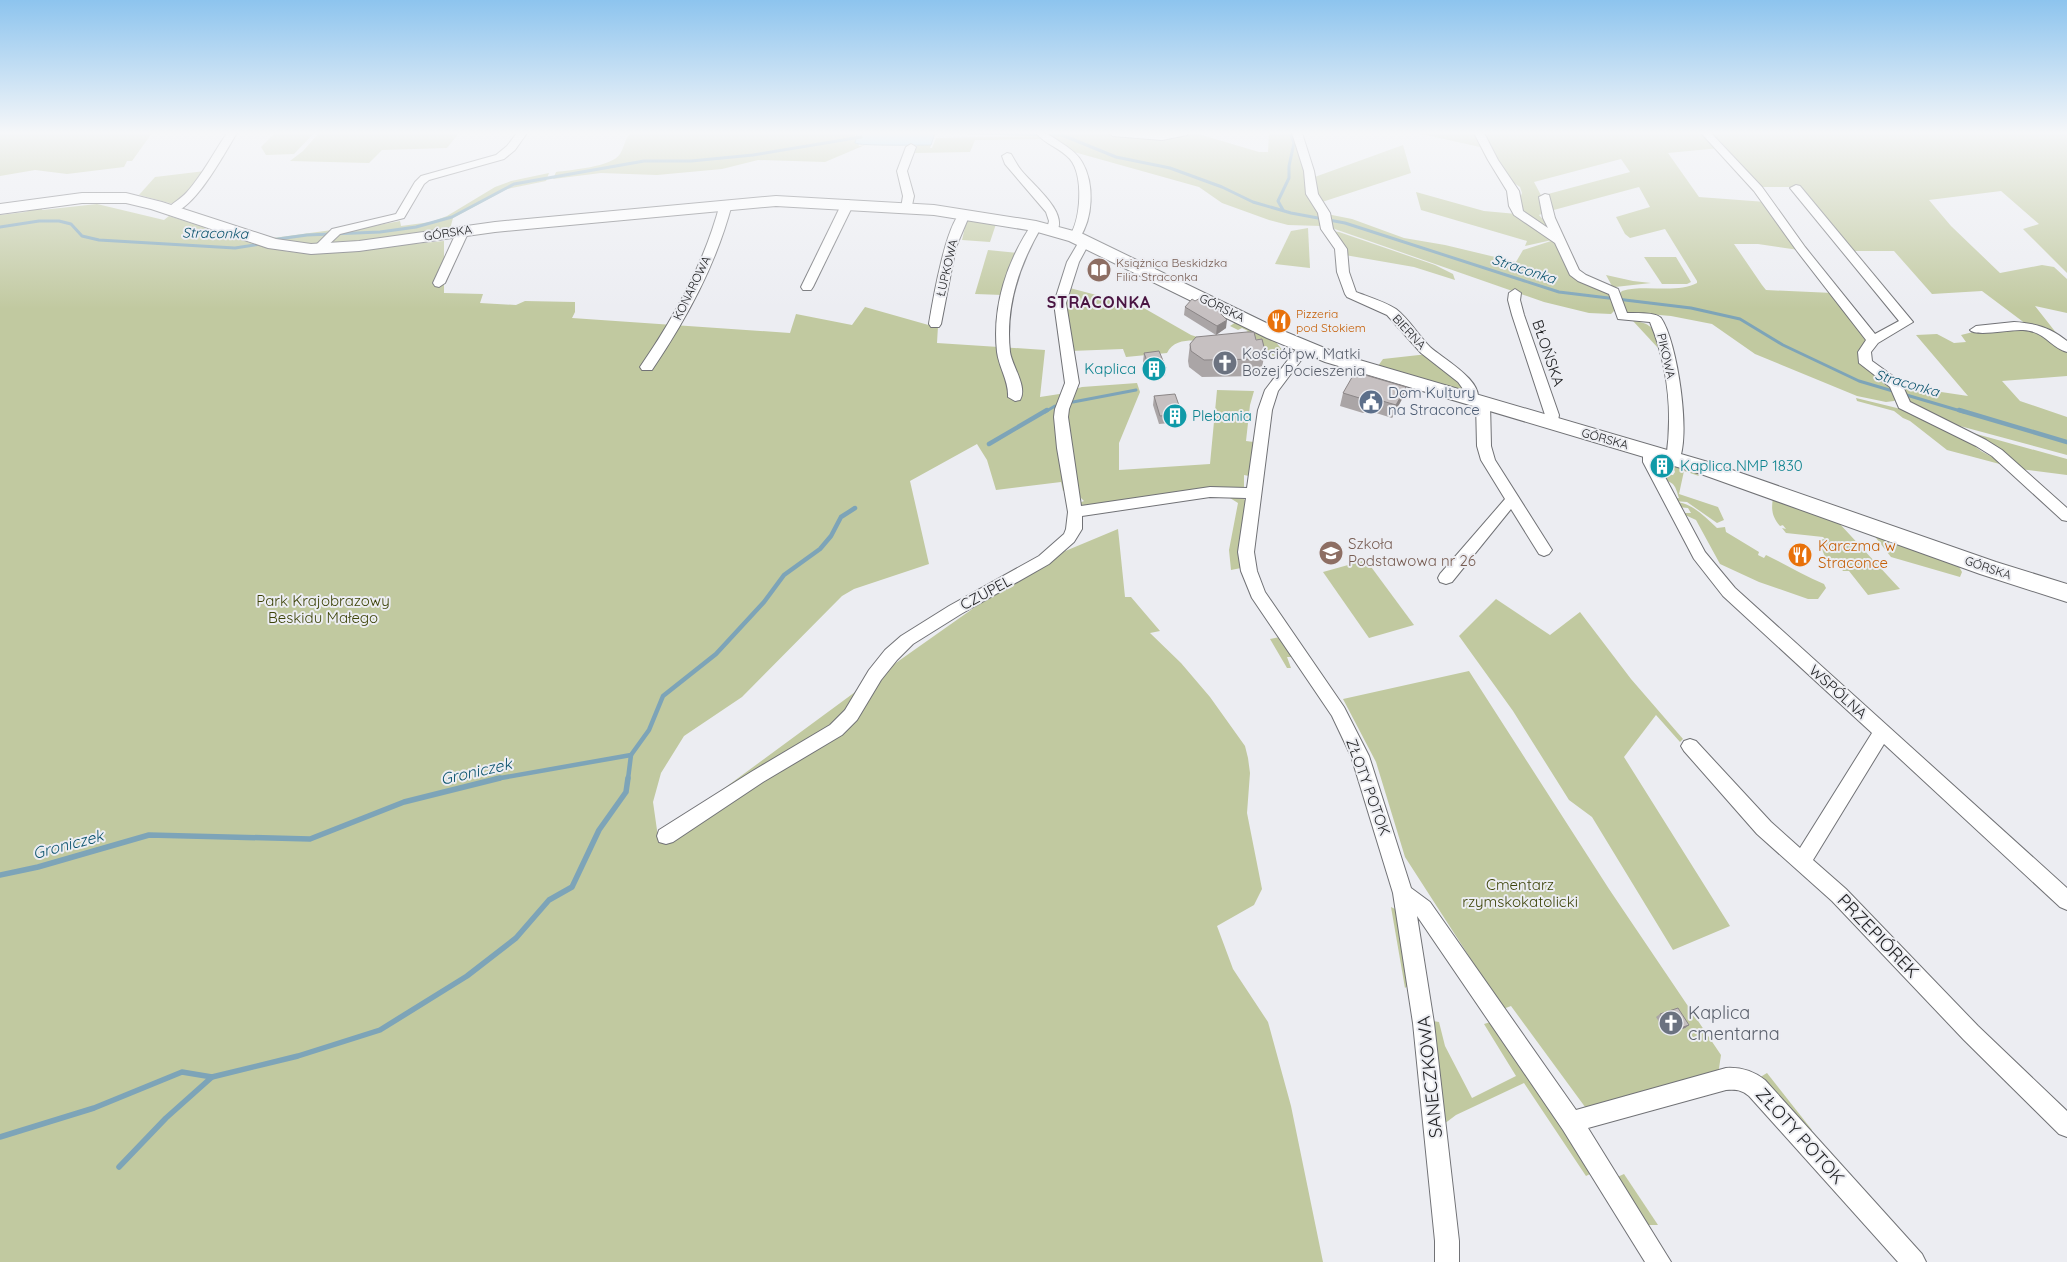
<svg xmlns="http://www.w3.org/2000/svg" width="2067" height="1262" font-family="Quicksand,sans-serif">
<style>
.green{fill:#c1c9a0}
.water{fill:#a4dbf6;stroke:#7da4b8}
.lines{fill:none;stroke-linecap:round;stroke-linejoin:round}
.stream-far2{stroke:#7da4b8;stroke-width:3}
.stream-far1{stroke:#7da4b8;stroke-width:4.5}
.stream{stroke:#7da4b8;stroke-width:5.5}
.street-casing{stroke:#717276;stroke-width:2}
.secondary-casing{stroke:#717276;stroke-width:2}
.street{fill:#fff;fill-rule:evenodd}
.secondary{fill:#fff;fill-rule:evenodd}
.wall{fill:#aaa5a6}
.shaded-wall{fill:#8b8687}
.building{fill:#c6c0c1;stroke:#8b8687}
.labels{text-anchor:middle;stroke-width:4;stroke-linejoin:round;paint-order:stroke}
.far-street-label{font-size:12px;fill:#232426;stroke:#ecedf2}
.far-education-label{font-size:12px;fill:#785e54;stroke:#ecedf2;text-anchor:start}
.far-food-label{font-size:12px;fill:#c56008;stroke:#ecedf2;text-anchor:start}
.far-water-label{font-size:14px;font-style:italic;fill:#0c546e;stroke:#ecedf2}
.street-label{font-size:15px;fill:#232426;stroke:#ecedf2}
.worship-label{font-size:15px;fill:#5b616d;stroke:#ecedf2;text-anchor:start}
.culture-label{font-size:15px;fill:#0d838f;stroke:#ecedf2;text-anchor:start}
.service-label{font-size:15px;fill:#4e5e75;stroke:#ecedf2;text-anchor:start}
.education-label{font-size:15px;fill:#785e54;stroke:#ecedf2;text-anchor:start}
.food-label{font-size:15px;fill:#c56008;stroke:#ecedf2;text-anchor:start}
.park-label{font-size:15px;fill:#3c4308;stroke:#ecedf2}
.far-district-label{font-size:16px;font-weight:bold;letter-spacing:1px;fill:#4a1542;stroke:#ecedf2}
.water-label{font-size:16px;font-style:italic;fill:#0c546e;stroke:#ecedf2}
.near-street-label{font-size:18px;fill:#232426;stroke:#ecedf2}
.near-worship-label{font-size:18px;fill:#5b616d;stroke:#ecedf2;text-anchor:start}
</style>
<rect width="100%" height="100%" fill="#ecedf2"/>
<g class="green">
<path d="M0,133H152L132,161H127L124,167L67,174L35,170L0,176Z"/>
<path d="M275,133H314L294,154L266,155L261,147Z"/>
<path d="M319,133H459L447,148L382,150L369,163L290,161L303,151Z"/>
<path d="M630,133H857L855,135L859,146L865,145L825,162L758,160L722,169L657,175L601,173L553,179L556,172C570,170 612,167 620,154C624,148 625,139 630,133Z"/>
<path d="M1047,133L1180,136L1195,133L1259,152H1268L1269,133H1296L1322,226L1288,225L1269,220L1222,203L1199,187L1074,152L1050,137Z"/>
<path d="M1417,133H1476L1488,157L1486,158L1480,147Z"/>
<path d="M1482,133H1704L1720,148L1668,153L1699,197L1766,202L1799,250L1758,244H1734L1762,285L1766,290L1833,293L1868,339L1858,357L1859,361L1888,382L1898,398L1894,401L1886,402L1857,396L1755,354L1712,324L1671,316L1626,312L1623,309L1620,293L1622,291C1645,284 1677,294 1697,283V281L1665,229L1630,238L1625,234L1616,217L1650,207L1639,187L1550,211L1548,194L1630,172L1621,159L1534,182L1544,201V213L1539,215L1552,230L1522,214L1519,201L1522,193L1520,187L1511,181L1483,138Z"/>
<path d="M1709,133H2067V273L2023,229L2039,224L2001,191L1929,200L1951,226L2000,273L2042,265L2054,267L2067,279V313L2035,306L2061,339L2067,340V346L2026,324L1982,291L1932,294L1894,251H1853L1798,187H1757Z"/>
<path d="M1041,136L1044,139L975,140L970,152L915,153L917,145H931L930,148H932L936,138Z"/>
<path d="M1403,145L1411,173L1319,203L1312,178Z"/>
<path d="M205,171L179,203L173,204L139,195L155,177Z"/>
<path d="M549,173L546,181L507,189L453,218L450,229L372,241L326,245L336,233L400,221L401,226L431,222L447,216L495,187L511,181Z"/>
<path d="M1416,192L1484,211L1517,214L1552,240L1525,246L1527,241L1421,210Z"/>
<path d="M97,204L164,220L169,216C213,229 262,252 308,253V254L444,241V293L483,294L480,303L516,305L525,301L575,302V312L572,318L790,333L796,314L852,325L865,307L932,326H938L937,343L1045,350L1040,397L1066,393V490L1063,491L1061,482L996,490L987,460L977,444L910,481L929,564L854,589L842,596L742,697L684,736L661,773L653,802L658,837L866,684L1039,562L1118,529L1125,597H1131L1160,631L1150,633L1181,663L1210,697L1245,746L1248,758L1250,773L1247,813L1262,889L1254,905L1217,926L1233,969L1268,1022L1291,1106L1323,1262H0V215L25,212L43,206L42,210Z"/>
<path d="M1327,214L1352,219L1404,238L1445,245L1516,262L1523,250L1551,241L1558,243L1569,268L1608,292L1612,297L1614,311L1611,314L1589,313L1544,302L1329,227Z"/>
<path d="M967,219L996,224L990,242L962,240Z"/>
<path d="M1308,228L1310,268L1275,264L1291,231Z"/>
<path d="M332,230L318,245L296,244L273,238Z"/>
<path d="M1332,231L1339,232L1435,265L1453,274L1455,280L1414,267L1345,255Z"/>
<path d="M988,250L1019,253L1003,295L975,294Z"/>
<path d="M1644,257H1676L1691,282L1687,284H1662Z"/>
<path d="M1606,275L1633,281L1651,283L1615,287L1612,286Z"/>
<path d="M1066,287L1142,307L1191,335L1210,341C1194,341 1175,337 1167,353L1126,357L1123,349L1070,351L1063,298Z"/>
<path d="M1633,321C1653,323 1655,330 1658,348Z"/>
<path d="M1236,322L1275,341L1284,352L1276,357L1273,356L1258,340L1245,333L1248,331L1242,328L1238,330L1230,326Z"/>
<path d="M2021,328H2031L2067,351V376L2002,381L2020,401L2067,417V455L1945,422L1910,405L1901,386L1968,396L1916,335L1937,334L1954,343L1966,342L1961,335L1973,332Z"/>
<path d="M1428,354L1453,374L1467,392L1378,366L1383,359Z"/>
<path d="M1137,383L1140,392L1119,443V470L1210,464L1217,390L1254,391L1250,405L1246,441L1254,442L1249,476L1244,475V487L1207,488L1083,507L1080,505L1079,503L1084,501L1079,496L1064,428L1072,394L1075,389L1082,387Z"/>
<path d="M1856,398L1905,410L1974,445C1983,455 1999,458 2011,467L1947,450L1910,421L1903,418L1894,411L1857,401Z"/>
<path d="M1962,430L2067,459V475L2020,469Z"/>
<path d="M1673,466L1697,473L1699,476L1684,471L1679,494L1718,507L1724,520L1717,523L1687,502L1674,501L1673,499L1679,498C1676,489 1675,481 1664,481L1660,474L1673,475L1675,472Z"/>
<path d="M1232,497L1244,499L1246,502L1241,568L1231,570L1229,550L1238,503L1230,498Z"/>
<path d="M1773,498L1838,522L1900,589L1868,595L1849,571H1843L1835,560L1826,559L1818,540L1825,539L1823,537L1786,533L1782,528L1786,529L1782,524L1783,525L1780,526C1772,517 1771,509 1773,498Z"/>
<path d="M1675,502C1693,503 1705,517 1717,528L1725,527L1726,532L1759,552L1758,555L1764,558L1766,555C1785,564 1804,576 1824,584L1826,588L1818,599H1808L1759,582L1720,564L1696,520L1681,513H1691L1688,508L1678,507Z"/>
<path d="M1873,534L1958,565L1962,572L1960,577L1891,557Z"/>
<path d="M1366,560L1414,625L1369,638L1323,572Z"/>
<path d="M1496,599L1550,635L1580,612L1631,679L1683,739L1680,742L1656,715L1624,757L1730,926L1673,950L1592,817L1569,800L1513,711L1459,636Z"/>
<path d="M1280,637L1292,657H1287L1291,668H1287L1270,639Z"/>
<path d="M1469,671L1609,889L1721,1055L1718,1075L1588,1111L1511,1006L1503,1009L1405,857L1376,762L1343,699Z"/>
<path d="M1391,907L1397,910L1409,985L1405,988Z"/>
<path d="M1433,1021L1439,1022L1445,1046L1472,1098L1516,1076L1484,1024L1494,1021L1596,1171L1586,1176L1524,1083L1456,1115L1444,1124Z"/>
<path d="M1767,1073L1812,1130L1806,1133L1757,1079Z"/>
<path d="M1624,1174L1658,1225H1647L1613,1179Z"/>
</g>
<path class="water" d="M857,133H935L931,145C920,145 859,146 855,143Z"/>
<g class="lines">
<g class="stream-far2">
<path d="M969,133L1062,135L1116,157L1170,168L1222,187L1253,202L1291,213L1345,223L1559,292L1691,308L1740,319L1783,345L1859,381L1964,412"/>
<path d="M1283,210L1278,201L1289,178V166L1294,143L1290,133"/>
<path d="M0,227L39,221H59L71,224L82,236L99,240L235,248L261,244"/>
<path d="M271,240L307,235L380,232L416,227L452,217L514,184L644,161H691L753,155L861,137"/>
<path d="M1073,402L1136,390"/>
<path d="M1045,412L1055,406"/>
</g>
<g class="stream-far1">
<path d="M1959,410L2067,442"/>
<path d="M989,444L1047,410"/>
<path d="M495,779L631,755L649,730L663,696L716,654L764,602L784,575L820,549L831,536L841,517L855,508"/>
<path d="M628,779L631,755"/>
</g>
<g class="stream">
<path d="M0,875L38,867L149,835L310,839L404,802L500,778"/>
<path d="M0,1137L94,1108L182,1072L212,1077L298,1056L380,1030L467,976L516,938L549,900L572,887L599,830L626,792L628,778"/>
<path d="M119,1167L166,1118L212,1077"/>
</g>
<defs>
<g id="street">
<path d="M227,133H237C226,150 191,218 168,212L166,210C172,203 181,199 187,192C203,174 214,152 227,133Z"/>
<path d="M517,133H527L515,150L504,159L429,180L424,184L404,218L340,234L322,251L318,253L312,249L332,229L396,214L415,182L421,176L496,155L507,146Z"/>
<path d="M1036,133C1046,132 1051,136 1060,142C1068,147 1077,153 1082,162C1095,184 1093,219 1079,239L1075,240L1069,237C1081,220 1084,176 1070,159C1060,148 1045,144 1036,133Z"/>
<path d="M1108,133H1188L1187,135L1162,140L1113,136Z"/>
<path d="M1292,133H1302L1314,171L1318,194L1330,213L1333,229L1347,249L1349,272L1356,292C1369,297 1385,302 1396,309C1409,319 1418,335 1430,347C1442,358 1488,383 1476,403H1466L1463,389L1458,382L1421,353L1387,315L1347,297L1345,294L1337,272L1335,249L1321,229L1318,213L1306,194L1304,171Z"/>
<path d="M1474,133H1484L1498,160L1519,191L1523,211L1548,228L1543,218L1539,197L1545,194L1549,195L1555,218L1579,270L1586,275L1618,289L1627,313C1635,313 1656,312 1661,318C1677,340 1692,439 1678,462H1668L1666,459C1673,413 1668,366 1650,322L1618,319L1609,294L1578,281L1570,275L1555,243L1514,215L1509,206L1507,191L1488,160Z"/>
<path d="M1701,133H1711L1762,187L1805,247L1875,334L1899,321L1790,188L1796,185L1800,186L1913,322L1878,343L1871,352L1872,361L1901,382L1910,402L1986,440L2002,450L2067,508V521L2062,520L1992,456L1976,446L1899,408L1890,387L1859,363L1858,352L1866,340L1797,251L1754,191Z"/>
<path d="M911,144L916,147L907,171L914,196L911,210L907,211L901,208L903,196L897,171L906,147Z"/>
<path d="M1007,153L1011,154C1014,159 1017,165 1021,170C1033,185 1068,212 1057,231H1049L1047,229L1049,221L1046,212L1005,164L1002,156Z"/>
<path d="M848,200L854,203L813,287L811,290H803L801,287L842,203Z"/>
<path d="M726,201L732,204C716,265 687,318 652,370H642L640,367C675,316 704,264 720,204Z"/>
<path d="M964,211L970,214L956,247L941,324L939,327H931L929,324C932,305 947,215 964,211Z"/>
<path d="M1036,223L1042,226C1019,265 1005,306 1010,352C1012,366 1028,387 1020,400L1015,401L1008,397C1009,381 999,368 997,352C992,306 1007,261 1032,224Z"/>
<path d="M463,228L469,231L445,283L439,287L435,286L433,283L457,231Z"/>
<path d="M1087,240L1093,243L1086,249L1079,262L1066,303L1079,383L1069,409L1068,417L1081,506L1210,487L1247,488L1258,410L1265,390L1300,344L1305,343L1311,347L1278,391L1272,410L1254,552L1257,571L1265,592L1344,707L1369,756L1411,888L1430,902L1576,1110L1726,1068C1741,1067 1753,1071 1765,1080L1922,1254L1926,1262H1898L1749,1096C1742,1090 1736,1089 1726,1090L1588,1128L1671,1262H1645L1563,1130L1417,916L1434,1023L1459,1241V1262H1435V1241L1413,1023L1393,893L1351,756L1332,716L1252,598L1241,571L1238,552L1246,498L1210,497L1082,516V529L1074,542L1049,564L961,614L913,644L897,660L881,680L857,720L842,735L763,782L673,842L666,844L659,842L657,836L659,830L751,772L830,725L845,710L869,670L885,650L901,636L949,606L1039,556L1064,534L1066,529L1068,512L1057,448L1054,417L1055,409L1065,383L1054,303L1067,262L1077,245Z"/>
<path d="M1515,289L1521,293L1520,300L1524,315L1559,415L1557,426H1547L1545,415L1512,315L1508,300L1509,293Z"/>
<path d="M2014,322C2035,323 2051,328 2067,341V352C2051,348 2045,331 2023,330C2011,329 1976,337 1970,330L1976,326Z"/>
<path d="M1483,399L1488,400L1490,403L1491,446L1495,460L1552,550L1549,554L1544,556L1539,554L1511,509L1452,582L1446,584L1440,582L1438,578L1440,574L1505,499L1481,460L1477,446L1476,403L1478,400Z"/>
<path d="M1650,447L1655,449L1657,452V462L1705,552L1735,588L2067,888V910L2060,907L1884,744L1813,860L1846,889L1978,1026L2067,1111V1137L2059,1134L1964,1040L1832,901L1757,834L1684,751L1681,746L1684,741L1690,739L1696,741L1771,822L1800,848L1872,733L1723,596L1694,559L1643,462V452L1645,449Z"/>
</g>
<path id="secondary" d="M82,193H126L162,202L276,239L311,244L359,241L495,222L776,196L934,205L1036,221L1081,233L1281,330L1339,354L1715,464L1996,562L2067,584V602L1980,574L1701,474L1325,362L1267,338L1069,241L1034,231L934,215L776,206L495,232L359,251L311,254L268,248L151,209L126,203H82L0,214V204Z"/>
</defs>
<use href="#street" class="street-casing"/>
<use href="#secondary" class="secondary-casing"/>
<use href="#street" class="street"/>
<use href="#secondary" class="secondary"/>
</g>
<g class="wall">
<path d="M1195,301L1223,312L1222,316L1226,328L1216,335L1184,315L1185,307Z"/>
<path d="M1256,340L1265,351L1262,368H1260L1259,376L1202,377L1189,367L1188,361L1190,344Z"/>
<path d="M1144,353L1166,368L1165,376L1149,378L1143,362Z"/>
<path d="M1343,393L1402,399L1392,418L1376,413H1363L1340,406Z"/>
<path d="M1154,396L1182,414L1181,422L1159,424L1153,405Z"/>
<path d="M1660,1014L1689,1025L1685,1028L1667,1034L1656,1017Z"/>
</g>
<g class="shaded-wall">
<path d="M1227,320L1226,328L1216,335L1217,326Z"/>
<path d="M1406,387L1402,399L1392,418L1396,405Z"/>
<path d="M1689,1025L1685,1028L1667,1034L1671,1031Z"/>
</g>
<g class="building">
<path d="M1200,298L1223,312L1220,313L1227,320L1217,326L1185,307L1192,299L1195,301Z"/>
<path d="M1247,332H1254L1256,340L1262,339L1265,351H1260L1262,359L1204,360L1191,351L1190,344L1196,337Z"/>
<path d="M1159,351L1166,368L1150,369L1144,353Z"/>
<path d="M1355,372L1406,387L1396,405L1379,400H1366L1343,393Z"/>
<path d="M1175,394L1182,414L1160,416L1154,396Z"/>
<path d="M1678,1008L1689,1025L1671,1031L1660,1014Z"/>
</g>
<linearGradient id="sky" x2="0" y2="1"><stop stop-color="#8dc4ee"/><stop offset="0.43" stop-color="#f6f7f9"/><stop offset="1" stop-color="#f6f7f9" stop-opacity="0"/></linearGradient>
<rect width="2067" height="309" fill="url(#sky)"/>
<defs>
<symbol id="library-disc" viewBox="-11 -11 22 22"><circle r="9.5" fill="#8d6e63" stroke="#ecedf2"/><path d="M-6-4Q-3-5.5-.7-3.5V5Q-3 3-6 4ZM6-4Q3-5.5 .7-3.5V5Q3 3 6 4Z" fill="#fff"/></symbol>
<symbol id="restaurant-disc" viewBox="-11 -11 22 22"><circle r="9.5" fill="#e8710a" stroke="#ecedf2"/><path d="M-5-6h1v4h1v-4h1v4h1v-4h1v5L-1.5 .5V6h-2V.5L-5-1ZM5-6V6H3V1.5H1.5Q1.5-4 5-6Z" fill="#fff"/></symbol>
<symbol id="church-disc" viewBox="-11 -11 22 22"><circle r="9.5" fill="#6b7280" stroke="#ecedf2"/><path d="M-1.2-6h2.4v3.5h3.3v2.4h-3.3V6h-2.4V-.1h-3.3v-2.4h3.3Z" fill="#fff"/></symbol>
<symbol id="building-disc" viewBox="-11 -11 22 22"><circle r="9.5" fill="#0f9aa8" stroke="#ecedf2"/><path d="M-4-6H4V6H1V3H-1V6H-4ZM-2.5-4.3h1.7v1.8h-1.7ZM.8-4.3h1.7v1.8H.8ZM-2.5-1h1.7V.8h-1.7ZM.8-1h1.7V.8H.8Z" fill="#fff"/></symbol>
<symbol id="civic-disc" viewBox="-11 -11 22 22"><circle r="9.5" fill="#5c6f8a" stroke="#ecedf2"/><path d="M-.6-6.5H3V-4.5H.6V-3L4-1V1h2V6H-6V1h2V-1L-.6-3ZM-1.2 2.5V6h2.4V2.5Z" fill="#fff"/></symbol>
<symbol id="school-disc" viewBox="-11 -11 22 22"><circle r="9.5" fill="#8d6e63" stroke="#ecedf2"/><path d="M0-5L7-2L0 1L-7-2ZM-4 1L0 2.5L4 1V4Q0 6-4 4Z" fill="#fff"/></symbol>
</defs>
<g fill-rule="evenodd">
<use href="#library-disc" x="1085" y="256" width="28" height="28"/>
<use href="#restaurant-disc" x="1265" y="307" width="28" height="28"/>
<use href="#church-disc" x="1211" y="349" width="28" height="28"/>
<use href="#building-disc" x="1140" y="355" width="28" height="28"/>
<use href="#civic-disc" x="1357" y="388" width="28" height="28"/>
<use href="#building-disc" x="1161" y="402" width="28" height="28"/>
<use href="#building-disc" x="1648" y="452" width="28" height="28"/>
<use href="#school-disc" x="1317" y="539" width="28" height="28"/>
<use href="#restaurant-disc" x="1786" y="541" width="28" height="28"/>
<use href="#church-disc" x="1657" y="1009" width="28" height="28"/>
</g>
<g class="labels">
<g class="far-street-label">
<text transform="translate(448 233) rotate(-9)" y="4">GÓRSKA</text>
<text transform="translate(947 268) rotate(-77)" y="4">ŁUPKOWA</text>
<text transform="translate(692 288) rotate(-64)" y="4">KONAROWA</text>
<text transform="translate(1222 308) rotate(26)" y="4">GÓRSKA</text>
<text transform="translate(1409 332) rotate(47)" y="4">BIERNA</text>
<text transform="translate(1666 356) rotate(77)" y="4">PIKOWA</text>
<text transform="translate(1605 439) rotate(16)" y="4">GÓRSKA</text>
<text transform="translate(1988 568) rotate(19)" y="4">GÓRSKA</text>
</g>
<g class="far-education-label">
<text x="1116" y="267">Książnica Beskidzka<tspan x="1116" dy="14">Filia Straconka</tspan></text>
</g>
<g class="far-food-label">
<text x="1296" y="318">Pizzeria<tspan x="1296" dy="14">pod Stokiem</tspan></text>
</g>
<g class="far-water-label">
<text transform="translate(215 233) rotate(1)" y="5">Straconka</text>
<text transform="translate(1524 269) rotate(18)" y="5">Straconka</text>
<text transform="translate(1907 383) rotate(16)" y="5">Straconka</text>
</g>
<g class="street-label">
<text transform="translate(1548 353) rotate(71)" y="5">BŁOŃSKA</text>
<text transform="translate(986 593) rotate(-28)" y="5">CZUPEL</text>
<text transform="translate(1838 692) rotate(42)" y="5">WSPÓLNA</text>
<text transform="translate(1368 787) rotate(70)" y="5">ZŁOTY POTOK</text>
</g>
<g class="worship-label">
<text x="1242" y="359">Kościół pw. Matki<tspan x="1242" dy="17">Bożej Pocieszenia</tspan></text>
</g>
<g class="culture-label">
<text x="1136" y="374" text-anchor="end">Kaplica</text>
<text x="1192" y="421">Plebania</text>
<text x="1680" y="471">Kaplica NMP 1830</text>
</g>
<g class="service-label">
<text x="1388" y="398">Dom Kultury<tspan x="1388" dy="17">na Straconce</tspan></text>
</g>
<g class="education-label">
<text x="1348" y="549">Szkoła<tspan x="1348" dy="17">Podstawowa nr 26</tspan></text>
</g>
<g class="food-label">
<text x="1818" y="551">Karczma w<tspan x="1818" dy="17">Straconce</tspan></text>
</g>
<g class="park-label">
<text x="323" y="606">Park Krajobrazowy<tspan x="323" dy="17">Beskidu Małego</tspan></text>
<text x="1520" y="890">Cmentarz<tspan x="1520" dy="17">rzymskokatolicki</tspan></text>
</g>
<g class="far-district-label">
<text x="1099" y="308">STRACONKA</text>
</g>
<g class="water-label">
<text transform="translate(476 771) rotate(-13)" y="6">Groniczek</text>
<text transform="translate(68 844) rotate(-15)" y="6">Groniczek</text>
</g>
<g class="near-street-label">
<text transform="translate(1878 936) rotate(46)" y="6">PRZEPIÓREK</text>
<text transform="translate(1430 1077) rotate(-96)" y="6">SANECZKOWA</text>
<text transform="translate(1800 1136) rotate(48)" y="6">ZŁOTY POTOK</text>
</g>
<g class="near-worship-label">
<text x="1688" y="1019">Kaplica<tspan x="1688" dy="21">cmentarna</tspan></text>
</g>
</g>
</svg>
